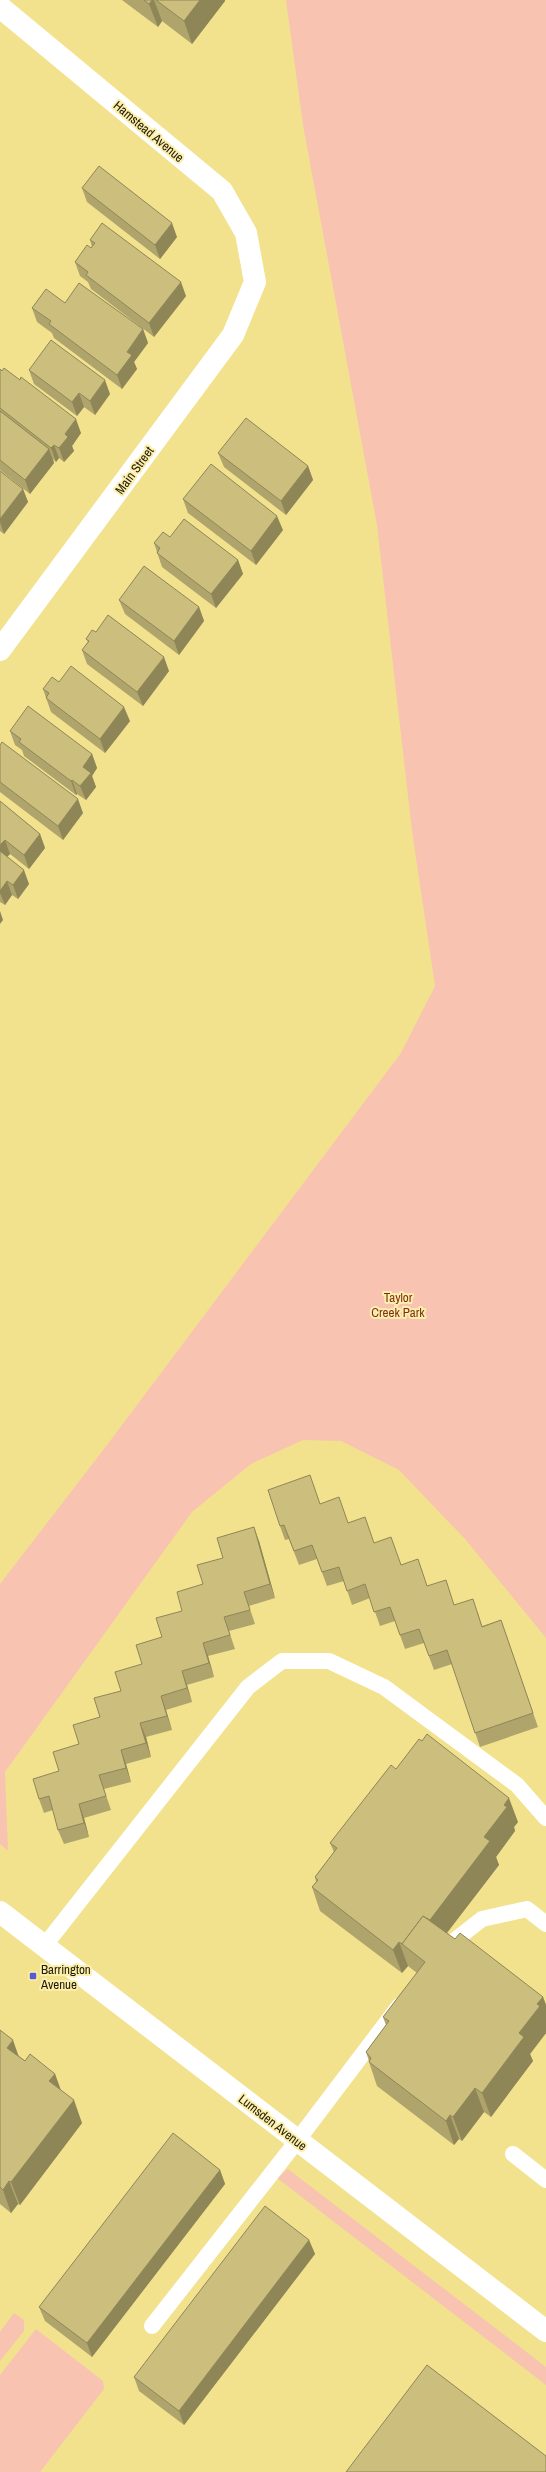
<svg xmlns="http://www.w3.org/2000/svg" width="546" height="2472" font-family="'Archivo Narrow',sans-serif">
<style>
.green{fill:#f8c3b1}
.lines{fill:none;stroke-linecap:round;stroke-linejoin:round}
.service{stroke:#fff;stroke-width:16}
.minor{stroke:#fff;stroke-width:22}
.tertiary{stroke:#fff;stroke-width:22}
.wall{fill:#afa46c}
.shaded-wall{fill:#8f8658}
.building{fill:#ccbf7d;stroke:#8f8658}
.poi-dot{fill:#5a5ad1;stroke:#fcefad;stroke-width:1.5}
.labels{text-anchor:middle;stroke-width:4;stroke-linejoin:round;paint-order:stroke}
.street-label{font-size:13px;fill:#201b02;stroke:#fcefad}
.park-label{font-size:13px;fill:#7e2f13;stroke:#fcefad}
.poi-label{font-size:13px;fill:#201b02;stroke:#fcefad;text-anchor:start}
</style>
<rect width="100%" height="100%" fill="#f2e28e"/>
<g class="green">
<path d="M286,0H546V1638L465,1539L399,1470L341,1441L303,1440L251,1464L192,1512L5,1772L8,1851L0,1844V1584L107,1445L401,1053L435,986L412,831L377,525L303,125Z"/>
<path d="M288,2169L546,2367V2385L277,2178Z"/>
<path d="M14,2313L24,2320V2331L0,2361V2332Z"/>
<path d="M36,2329L103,2381L104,2389L40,2472H0V2375Z"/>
</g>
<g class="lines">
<g class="service">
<path d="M45,1945L248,1687L282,1661H329L384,1687L517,1785L546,1818"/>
<path d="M445,1948L482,1919L527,1909L546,1924"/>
<path d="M513,2154L546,2180"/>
<path d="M152,2326L297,2141L399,2006"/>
</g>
<path class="minor" d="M0,7L222,191L246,233L255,282L233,335L0,650"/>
<path class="tertiary" d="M0,1912L546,2331"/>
</g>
<g class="wall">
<path d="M122,0H225V1L192,44L162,21L158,27Z"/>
<path d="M82,188L177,237L160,259L87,202Z"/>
<path d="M90,240L186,296L154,337L91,289L88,282L80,276L75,262L92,247Z"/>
<path d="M65,303L143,329L148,343L134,362L137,369L122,389L54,338L52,333L37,322L32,308Z"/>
<path d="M0,369L81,433L72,446L74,451L64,462L59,458L56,462L53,459L54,463L30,494L0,470Z"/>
<path d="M29,370L110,394L95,415L84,407L77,416L34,384Z"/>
<path d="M218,453L308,466L313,480L286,515L224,467Z"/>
<path d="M0,471L23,489L28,502L4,534L0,531Z"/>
<path d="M183,499L283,530L256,565L188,513Z"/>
<path d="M170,537L238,560L243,574L216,608L162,567L154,543Z"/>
<path d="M119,600L199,607L204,621L179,655L125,614Z"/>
<path d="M86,639L169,671L143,706L87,664L82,650L88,642Z"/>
<path d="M43,689L130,721L105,753L51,712Z"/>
<path d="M10,731L92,754L97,768L92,776L96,787L86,800L77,794L76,795L24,756L22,750L15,745Z"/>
<path d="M0,745L83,813L63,840L0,792Z"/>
<path d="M0,801L40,834L45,848L29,869L10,854L7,857L29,884L18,899L12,895L5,905L0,902Z"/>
<path d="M320,1504L348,1523L401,1565L428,1586L455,1605L478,1613L482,1626L501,1620L538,1727L480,1747L452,1664L434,1670L424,1643L405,1649L395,1621L380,1626L370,1598L352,1605L344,1581L327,1586L317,1559L299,1565L289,1539L285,1540L280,1526Z"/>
<path d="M259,1541L275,1598L249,1606L255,1624L229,1631L235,1649L208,1656L214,1677L187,1685L192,1702L166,1710L172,1730L146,1737L151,1757L126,1764L131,1782L104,1789L111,1810L84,1818L89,1837L64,1844L58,1830L53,1810L44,1813L39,1799L59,1771L79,1744L142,1664L223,1558Z"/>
<path d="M396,1769L518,1822L514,1827L515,1831L496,1857L499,1865L447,1933L455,1939L543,1997L546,2005V2033L530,2054L533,2061L491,2117L484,2112L462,2141L459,2139L454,2145L377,2086L369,2062V2061L366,2052L386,2025L383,2017L417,1973L408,1966L402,1973L320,1911L312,1887L316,1882L315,1877L334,1852L330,1843Z"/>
<path d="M0,2030L19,2056L25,2061L55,2074L61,2090L82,2123L20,2205L18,2204L11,2213L0,2204Z"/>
<path d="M220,2170L225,2184L92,2357L45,2321L39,2307Z"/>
<path d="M309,2240L315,2254L184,2425L139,2391L134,2377Z"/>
</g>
<g class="shaded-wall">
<path d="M152,0H154L162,21L158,27L149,4Z"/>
<path d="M200,0H225V1L192,44L184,21Z"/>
<path d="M172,223L177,237L160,259L155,245Z"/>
<path d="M181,282L186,296L154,337L149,323Z"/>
<path d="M143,329L148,343L134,362L137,369L122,389L117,375L127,352Z"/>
<path d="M105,380L110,394L95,415L90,401Z"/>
<path d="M79,393L84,407L77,416L72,402Z"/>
<path d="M76,419L81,433L72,446L74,451L64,462L59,448L65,434Z"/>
<path d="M54,445L59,458L56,462L51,448Z"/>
<path d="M49,449L54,463L30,494L25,480Z"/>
<path d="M308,466L313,480L286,515L281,501Z"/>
<path d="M23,489L28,502L4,534L0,522V519Z"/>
<path d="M277,516L283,530L256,565L251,551Z"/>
<path d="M238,560L243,574L216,608L211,594Z"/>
<path d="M199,607L204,621L179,655L174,641Z"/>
<path d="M164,657L169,671L143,706L137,692Z"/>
<path d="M124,707L130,721L105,753L100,739Z"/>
<path d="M92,754L97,768L92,776L96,787L86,800L80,786L83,767Z"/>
<path d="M72,780L77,794L76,795L71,781Z"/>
<path d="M78,799L83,813L63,840L58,826Z"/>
<path d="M40,834L45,848L29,869L24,855Z"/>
<path d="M5,840L10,854L3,861L0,852V845Z"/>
<path d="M24,870L29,884L18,899L13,885Z"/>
<path d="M7,881L12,895L5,905L0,893V891Z"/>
<path d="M0,911L3,920L0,924Z"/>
<path d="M254,1527L259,1541L275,1598L270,1584Z"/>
<path d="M203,1643L208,1656L214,1677L209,1663Z"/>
<path d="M182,1671L187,1685L192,1702L187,1688Z"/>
<path d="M161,1696L166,1710L172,1730L167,1716Z"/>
<path d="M140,1723L146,1737L151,1757L146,1743Z"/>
<path d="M121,1750L126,1764L131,1782L126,1768Z"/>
<path d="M509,1798L518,1822L514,1827L515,1831L496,1857L499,1865L439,1943L430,1920L484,1837L504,1805Z"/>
<path d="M79,1804L84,1818L89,1837L84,1823Z"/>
<path d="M399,1942L408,1966L402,1973L393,1950Z"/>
<path d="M543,1997L546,2005V2033L530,2054L533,2061L491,2117L482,2093L537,2004Z"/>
<path d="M13,2040L21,2063L7,2048Z"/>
<path d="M55,2074L63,2097L49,2081Z"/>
<path d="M475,2088L484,2112L462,2141L453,2117Z"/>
<path d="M74,2100L82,2123L20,2205L11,2182Z"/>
<path d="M450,2115L459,2139L454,2145L446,2121Z"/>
<path d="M220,2170L225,2184L92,2357L87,2343Z"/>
<path d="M9,2181L18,2204L11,2213L3,2190Z"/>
<path d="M309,2240L315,2254L184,2425L179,2411Z"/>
</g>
<g class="building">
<path d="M144,0H152L149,4Z"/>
<path d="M156,0H200L184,21Z"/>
<path d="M99,166L172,223L155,245L82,188Z"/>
<path d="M102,223L181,282L149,323L86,275L88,272L75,262L87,245L91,248L95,243L90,240Z"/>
<path d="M79,283L143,329L127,352L132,355L117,375L49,324L51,321L32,308L46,289L65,303Z"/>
<path d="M51,340L105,380L90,401L79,393L72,402L29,370Z"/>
<path d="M4,368L20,380L21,377L76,419L65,434L68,437L59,448L54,445L51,448L0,408V369L2,371Z"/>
<path d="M0,411L49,449L25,480L0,460Z"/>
<path d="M246,418L308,466L281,501L218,453Z"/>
<path d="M211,464L277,516L251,551L183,499Z"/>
<path d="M0,471L23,489L0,519Z"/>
<path d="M184,519L238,560L211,594L157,553L160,548L154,543L163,532L170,537Z"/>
<path d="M144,566L199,607L174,641L119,600Z"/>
<path d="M108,615L164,657L137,692L82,650L89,641L86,639L92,630L96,632Z"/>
<path d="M71,666L124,707L100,739L46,698L49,693L43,689L52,677L59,682Z"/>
<path d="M28,706L92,754L83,767L91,773L80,786L72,780L71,781L19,742L21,739L10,731Z"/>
<path d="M2,742L78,799L58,826L0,782V745Z"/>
<path d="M0,801L40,834L24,855L5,840L0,845Z"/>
<path d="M0,851L24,870L13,885L7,881L0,891Z"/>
<path d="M310,1475L320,1504L339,1497L348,1523L365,1517L374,1543L391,1537L401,1565L418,1559L427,1586L446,1580L454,1605L473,1599L482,1627L501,1620L533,1713L475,1733L447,1650L429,1656L419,1629L400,1635L390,1607L374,1612L365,1584L347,1591L339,1567L322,1572L312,1545L294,1551L284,1525L280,1526L268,1490Z"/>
<path d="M254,1527L270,1584L244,1592L250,1610L224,1617L230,1635L203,1643L209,1663L182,1671L187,1688L161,1696L167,1716L140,1723L146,1743L121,1750L126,1768L99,1775L106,1796L79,1804L84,1823L58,1830L49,1796L39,1799L33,1779L59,1771L53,1752L79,1744L73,1725L100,1717L94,1698L121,1691L115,1672L142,1664L136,1645L162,1637L156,1618L182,1611L177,1592L203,1584L197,1565L223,1558L217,1538Z"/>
<path d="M427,1734L509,1798L504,1805L507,1807L484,1837L490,1841L430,1920L423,1916L402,1944L399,1942L393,1950L312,1887L318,1880L315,1877L337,1848L330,1843L391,1765L396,1769L419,1739L422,1741Z"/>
<path d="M423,1916L455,1939L460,1933L543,1997L537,2004L540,2006L519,2033L524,2037L482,2093L475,2088L453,2117L450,2115L446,2121L369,2062L371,2058L366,2052L389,2021L383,2017L425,1962L402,1944Z"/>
<path d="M0,2030L13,2040L7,2048L25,2061L30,2054L55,2074L49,2081L74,2100L11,2182L9,2181L3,2190L0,2187Z"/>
<path d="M173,2133L220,2170L87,2343L39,2307Z"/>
<path d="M265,2206L309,2240L179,2411L134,2377Z"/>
<path d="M427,2365L546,2456V2472H346Z"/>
</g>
<rect class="poi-dot" x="29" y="1972" width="8" height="8" rx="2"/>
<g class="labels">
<g class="street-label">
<text transform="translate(149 131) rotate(40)" y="5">Hamstead Avenue</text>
<text transform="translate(134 470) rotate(-54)" y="5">Main Street</text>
<text transform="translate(273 2122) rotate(38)" y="5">Lumsden Avenue</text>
</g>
<g class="park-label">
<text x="398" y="1302">Taylor<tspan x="398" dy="15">Creek Park</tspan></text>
</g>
<g class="poi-label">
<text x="41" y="1974">Barrington<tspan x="41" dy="15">Avenue</tspan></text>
</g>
</g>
</svg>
